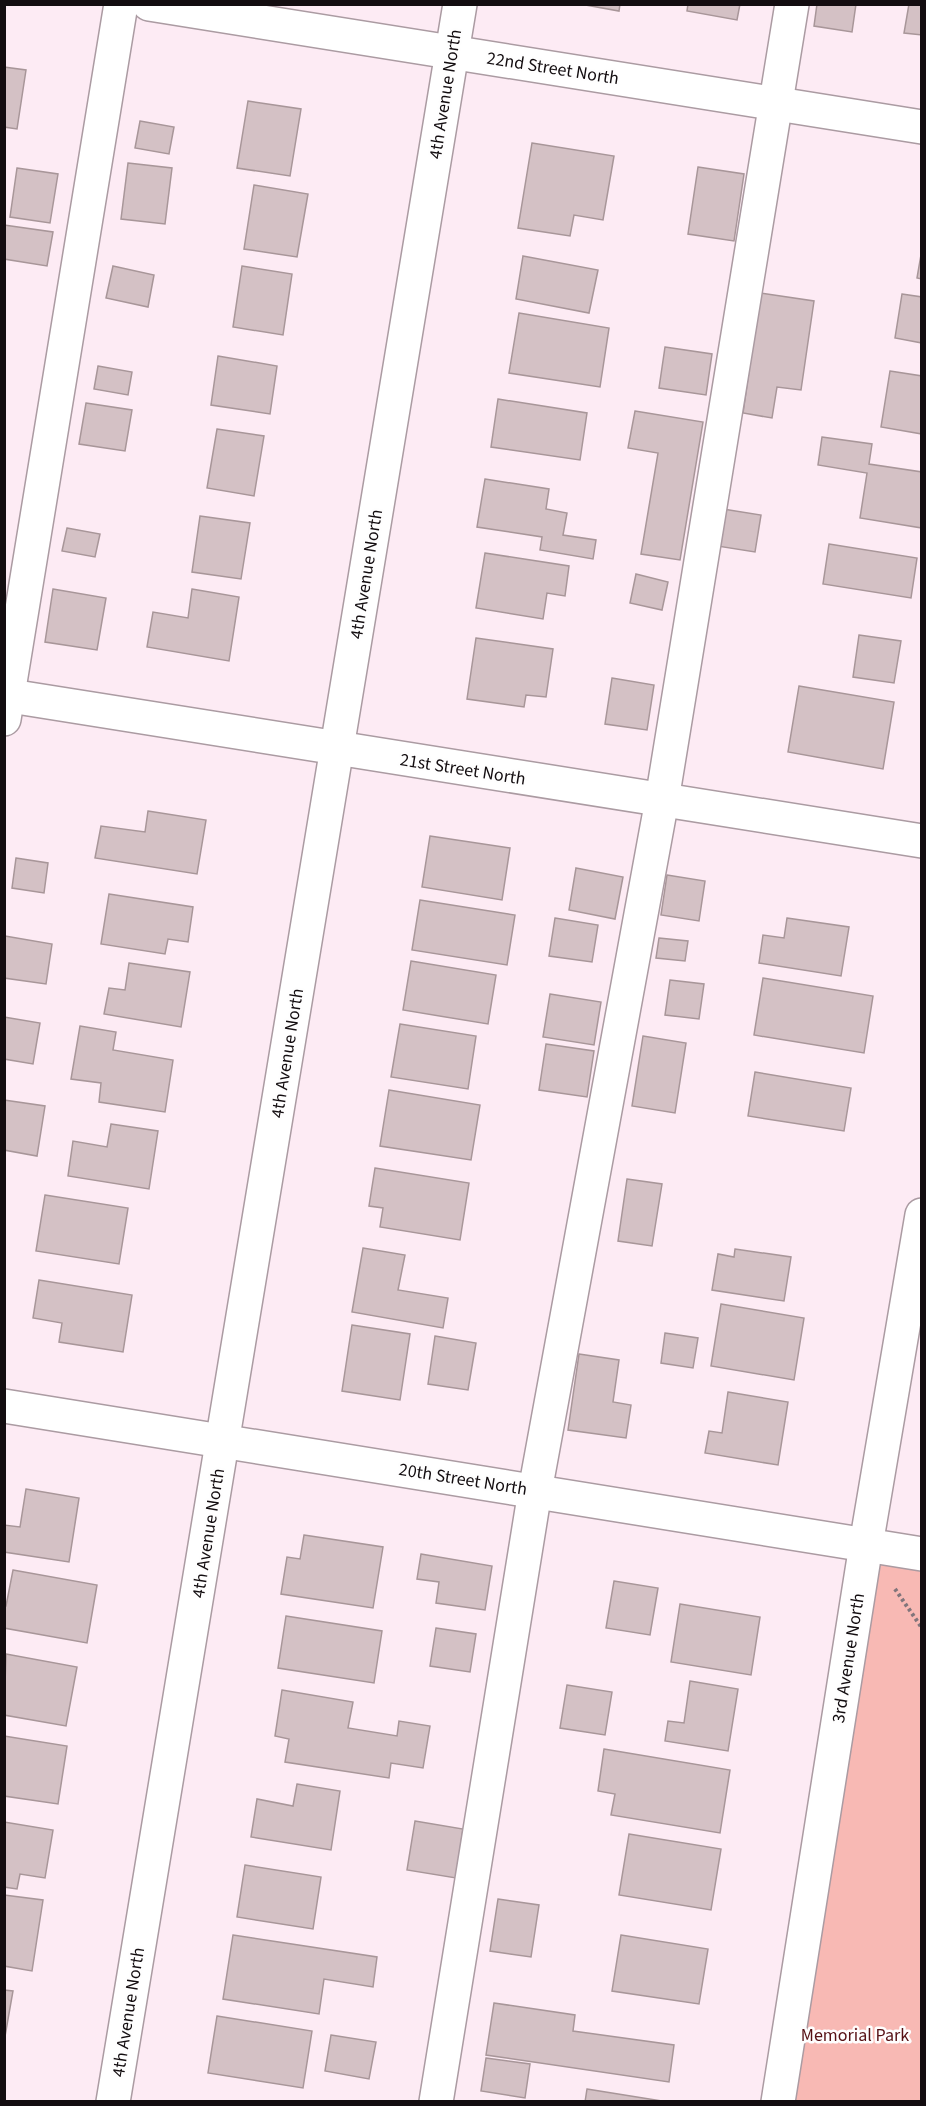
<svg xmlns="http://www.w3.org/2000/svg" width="926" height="2106" font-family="'Source Sans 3',sans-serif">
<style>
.green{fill:#f8b9b4}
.building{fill:#d4c1c5;stroke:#a89699;stroke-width:1.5}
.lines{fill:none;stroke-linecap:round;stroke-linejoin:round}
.minor-casing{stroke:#ab9ba2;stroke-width:36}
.path{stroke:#81757b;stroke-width:4;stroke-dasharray:3 3;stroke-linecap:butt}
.minor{stroke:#fff;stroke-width:33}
.labels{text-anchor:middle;stroke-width:5;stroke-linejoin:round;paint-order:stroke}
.street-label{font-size:18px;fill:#130d10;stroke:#fefefe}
.park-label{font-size:18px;fill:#561014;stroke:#fefefe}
</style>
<rect width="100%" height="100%" fill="#fdebf4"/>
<path class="green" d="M866,1545L921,1554V2101L778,2102Z"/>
<g class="building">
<path d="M580,4H620L619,11Z"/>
<path d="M688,4H740L737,20L687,11Z"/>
<path d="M817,4H856L852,32L814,26Z"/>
<path d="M909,4H922V35L904,33Z"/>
<path d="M4,67L26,70L17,129L4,127Z"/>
<path d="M248,101L301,109L290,176L237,168Z"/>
<path d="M140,121L174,127L169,154L135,148Z"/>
<path d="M532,143L614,156L603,220L574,215L570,236L518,228Z"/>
<path d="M128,163L172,168L165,224L121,219Z"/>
<path d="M698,167L744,174L734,241L688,234Z"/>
<path d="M17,168L58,174L50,223L10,217Z"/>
<path d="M254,185L308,194L297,257L244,249Z"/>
<path d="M4,225L53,232L47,266L4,259Z"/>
<path d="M922,249V279L917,278Z"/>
<path d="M523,256L598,270L589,313L516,299Z"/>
<path d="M113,266L154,275L148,307L106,298Z"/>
<path d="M242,266L292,274L283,335L233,327Z"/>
<path d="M760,293L814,301L801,390L777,387L772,418L743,413Z"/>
<path d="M902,294L922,297V343L895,338Z"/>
<path d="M519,313L609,328L600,387L509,373Z"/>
<path d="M665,347L712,354L706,395L659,388Z"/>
<path d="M218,356L277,366L270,414L211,405Z"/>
<path d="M98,366L132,372L128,395L94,389Z"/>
<path d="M890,371L922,376V434L881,427Z"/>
<path d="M498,399L587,413L580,460L491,447Z"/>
<path d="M86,403L132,410L125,451L79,444Z"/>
<path d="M635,411L703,422L680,560L641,554L658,453L628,448Z"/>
<path d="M217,429L264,436L254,496L207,488Z"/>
<path d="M822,437L872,444L869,464L922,472V528L860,518L867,473L818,465Z"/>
<path d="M485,479L549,489L546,509L567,513L563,535L596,540L593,559L540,550L542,537L477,527Z"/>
<path d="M723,509L761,515L755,552L717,546Z"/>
<path d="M200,516L250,523L241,579L192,572Z"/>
<path d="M67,528L100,534L95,557L62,551Z"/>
<path d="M829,544L917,558L911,598L823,584Z"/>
<path d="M485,553L569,566L565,596L547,593L543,619L476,608Z"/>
<path d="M636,574L668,582L662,610L630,603Z"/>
<path d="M53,589L106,598L97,650L45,642Z"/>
<path d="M192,589L239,597L229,661L147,647L153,612L188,618Z"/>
<path d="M859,635L901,641L894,683L853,677Z"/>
<path d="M476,638L553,649L546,697L526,695L524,707L467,699Z"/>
<path d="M612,678L654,685L647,730L605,724Z"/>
<path d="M799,686L894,702L883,769L788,752Z"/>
<path d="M148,811L206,820L197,874L95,858L101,826L145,832Z"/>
<path d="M430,836L510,848L502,900L422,887Z"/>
<path d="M16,858L48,863L44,893L12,888Z"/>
<path d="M576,868L623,877L615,919L569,910Z"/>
<path d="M667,875L705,881L699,921L661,915Z"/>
<path d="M109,894L193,907L188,942L168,939L165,954L101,944Z"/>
<path d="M420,900L515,915L507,965L412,950Z"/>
<path d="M555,918L598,925L592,962L549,956Z"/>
<path d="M787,918L849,927L841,976L759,963L763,935L784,938Z"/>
<path d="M5,936L52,944L46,984L4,978Z"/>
<path d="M659,938L688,941L685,961L656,958Z"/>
<path d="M411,961L496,975L488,1024L403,1010Z"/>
<path d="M129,963L190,972L181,1027L104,1014L109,988L125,990Z"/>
<path d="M763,978L873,996L864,1053L754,1035Z"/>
<path d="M670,980L704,984L699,1019L665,1015Z"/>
<path d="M550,994L601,1002L594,1045L543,1037Z"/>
<path d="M4,1017L40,1023L33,1064L4,1059Z"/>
<path d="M400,1024L476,1036L468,1089L391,1077Z"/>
<path d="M80,1026L116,1032L113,1050L173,1060L165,1112L99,1102L101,1083L71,1079Z"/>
<path d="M643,1036L686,1043L675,1113L632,1106Z"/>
<path d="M546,1044L594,1051L587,1097L539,1090Z"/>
<path d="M755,1072L851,1088L844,1131L748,1116Z"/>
<path d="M389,1090L480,1105L471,1160L380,1146Z"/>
<path d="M4,1100L45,1106L37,1156L4,1150Z"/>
<path d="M111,1124L158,1131L149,1189L68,1176L73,1141L107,1147Z"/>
<path d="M375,1168L469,1183L460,1240L380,1227L383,1208L369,1206Z"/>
<path d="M627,1179L662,1184L652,1246L618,1241Z"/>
<path d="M45,1195L128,1208L119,1264L36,1251Z"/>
<path d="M363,1248L405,1255L398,1290L448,1298L443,1328L352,1312Z"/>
<path d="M735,1249L791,1257L784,1301L712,1290L718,1254L734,1257Z"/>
<path d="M39,1280L132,1295L123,1352L59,1342L62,1323L33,1318Z"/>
<path d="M721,1304L804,1318L794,1380L711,1366Z"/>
<path d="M352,1325L410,1334L400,1400L342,1391Z"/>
<path d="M665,1333L698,1338L693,1368L661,1363Z"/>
<path d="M435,1336L476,1343L468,1390L428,1384Z"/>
<path d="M579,1354L619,1360L613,1402L631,1405L626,1438L568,1430Z"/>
<path d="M728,1392L788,1402L778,1465L705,1453L709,1431L722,1433Z"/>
<path d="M26,1489L79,1498L69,1562L4,1552V1525L20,1527Z"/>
<path d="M304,1535L383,1547L373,1608L281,1594L287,1557L300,1559Z"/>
<path d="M421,1554L492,1566L485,1610L436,1603L439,1582L417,1579Z"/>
<path d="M13,1570L97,1585L87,1643L4,1628V1606H6Z"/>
<path d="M614,1581L658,1588L650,1635L606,1628Z"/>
<path d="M680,1604L760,1617L751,1675L671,1662Z"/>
<path d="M286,1616L382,1631L374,1683L278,1668Z"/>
<path d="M436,1628L476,1634L470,1672L430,1666Z"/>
<path d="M6,1654L77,1667L66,1726L4,1715Z"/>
<path d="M690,1681L738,1689L728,1751L665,1741L668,1721L684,1723Z"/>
<path d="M567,1685L612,1692L605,1735L560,1728Z"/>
<path d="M282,1690L353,1702L348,1728L397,1736L399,1721L430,1726L423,1768L391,1763L389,1778L285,1762L289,1739L275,1736Z"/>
<path d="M4,1736L67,1746L58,1804L4,1796Z"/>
<path d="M604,1749L730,1770L720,1833L611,1815L615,1794L598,1791Z"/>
<path d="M297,1784L340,1791L331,1850L251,1837L257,1799L293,1806Z"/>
<path d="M415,1821L463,1829L456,1878L407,1870Z"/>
<path d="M4,1822L53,1830L45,1878L20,1874L17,1889L4,1887Z"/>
<path d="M629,1834L721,1849L711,1910L619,1895Z"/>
<path d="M245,1865L321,1877L313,1929L237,1917Z"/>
<path d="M4,1895L43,1900L32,1971L4,1966Z"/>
<path d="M498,1899L539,1905L531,1957L490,1951Z"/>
<path d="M233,1935L377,1957L373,1987L324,1979L319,2014L223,1999Z"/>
<path d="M621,1935L708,1949L699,2004L612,1991Z"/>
<path d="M4,1990L13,1991L4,2042Z"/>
<path d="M494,2003L575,2015L573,2031L674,2045L669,2082L486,2055Z"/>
<path d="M217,2016L312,2031L303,2088L208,2073Z"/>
<path d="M331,2035L376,2042L369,2079L325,2071Z"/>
<path d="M486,2058L530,2064L525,2098L481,2091Z"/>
<path d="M587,2089L668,2102H585Z"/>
</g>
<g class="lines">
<defs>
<g id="minor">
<path d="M149,4L922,127"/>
<path d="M4,695L922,841"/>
<path d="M4,719L121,4"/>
<path d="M4,1406L922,1554"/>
<path d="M113,2102L460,4"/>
<path d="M436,2102L535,1491L662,800L792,4"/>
<path d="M778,2102L866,1545L922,1215"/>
</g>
</defs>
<use href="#minor" class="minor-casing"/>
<path class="path" d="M895,1589L922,1628"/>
<use href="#minor" class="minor"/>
</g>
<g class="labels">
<g class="street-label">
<text transform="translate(553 68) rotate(9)" y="6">22nd Street North</text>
<text transform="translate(445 94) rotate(-81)" y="6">4th Avenue North</text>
<text transform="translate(366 574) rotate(-81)" y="6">4th Avenue North</text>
<text transform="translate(463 769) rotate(9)" y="6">21st Street North</text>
<text transform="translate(287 1053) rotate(-81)" y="6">4th Avenue North</text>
<text transform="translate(463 1479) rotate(9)" y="6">20th Street North</text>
<text transform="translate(208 1533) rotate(-81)" y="6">4th Avenue North</text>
<text transform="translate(848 1658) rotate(-81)" y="6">3rd Avenue North</text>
<text transform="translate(128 2012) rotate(-81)" y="6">4th Avenue North</text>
</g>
<g class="park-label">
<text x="855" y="2041">Memorial Park</text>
</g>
</g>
<rect width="926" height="2106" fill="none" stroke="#130d10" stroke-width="12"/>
</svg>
